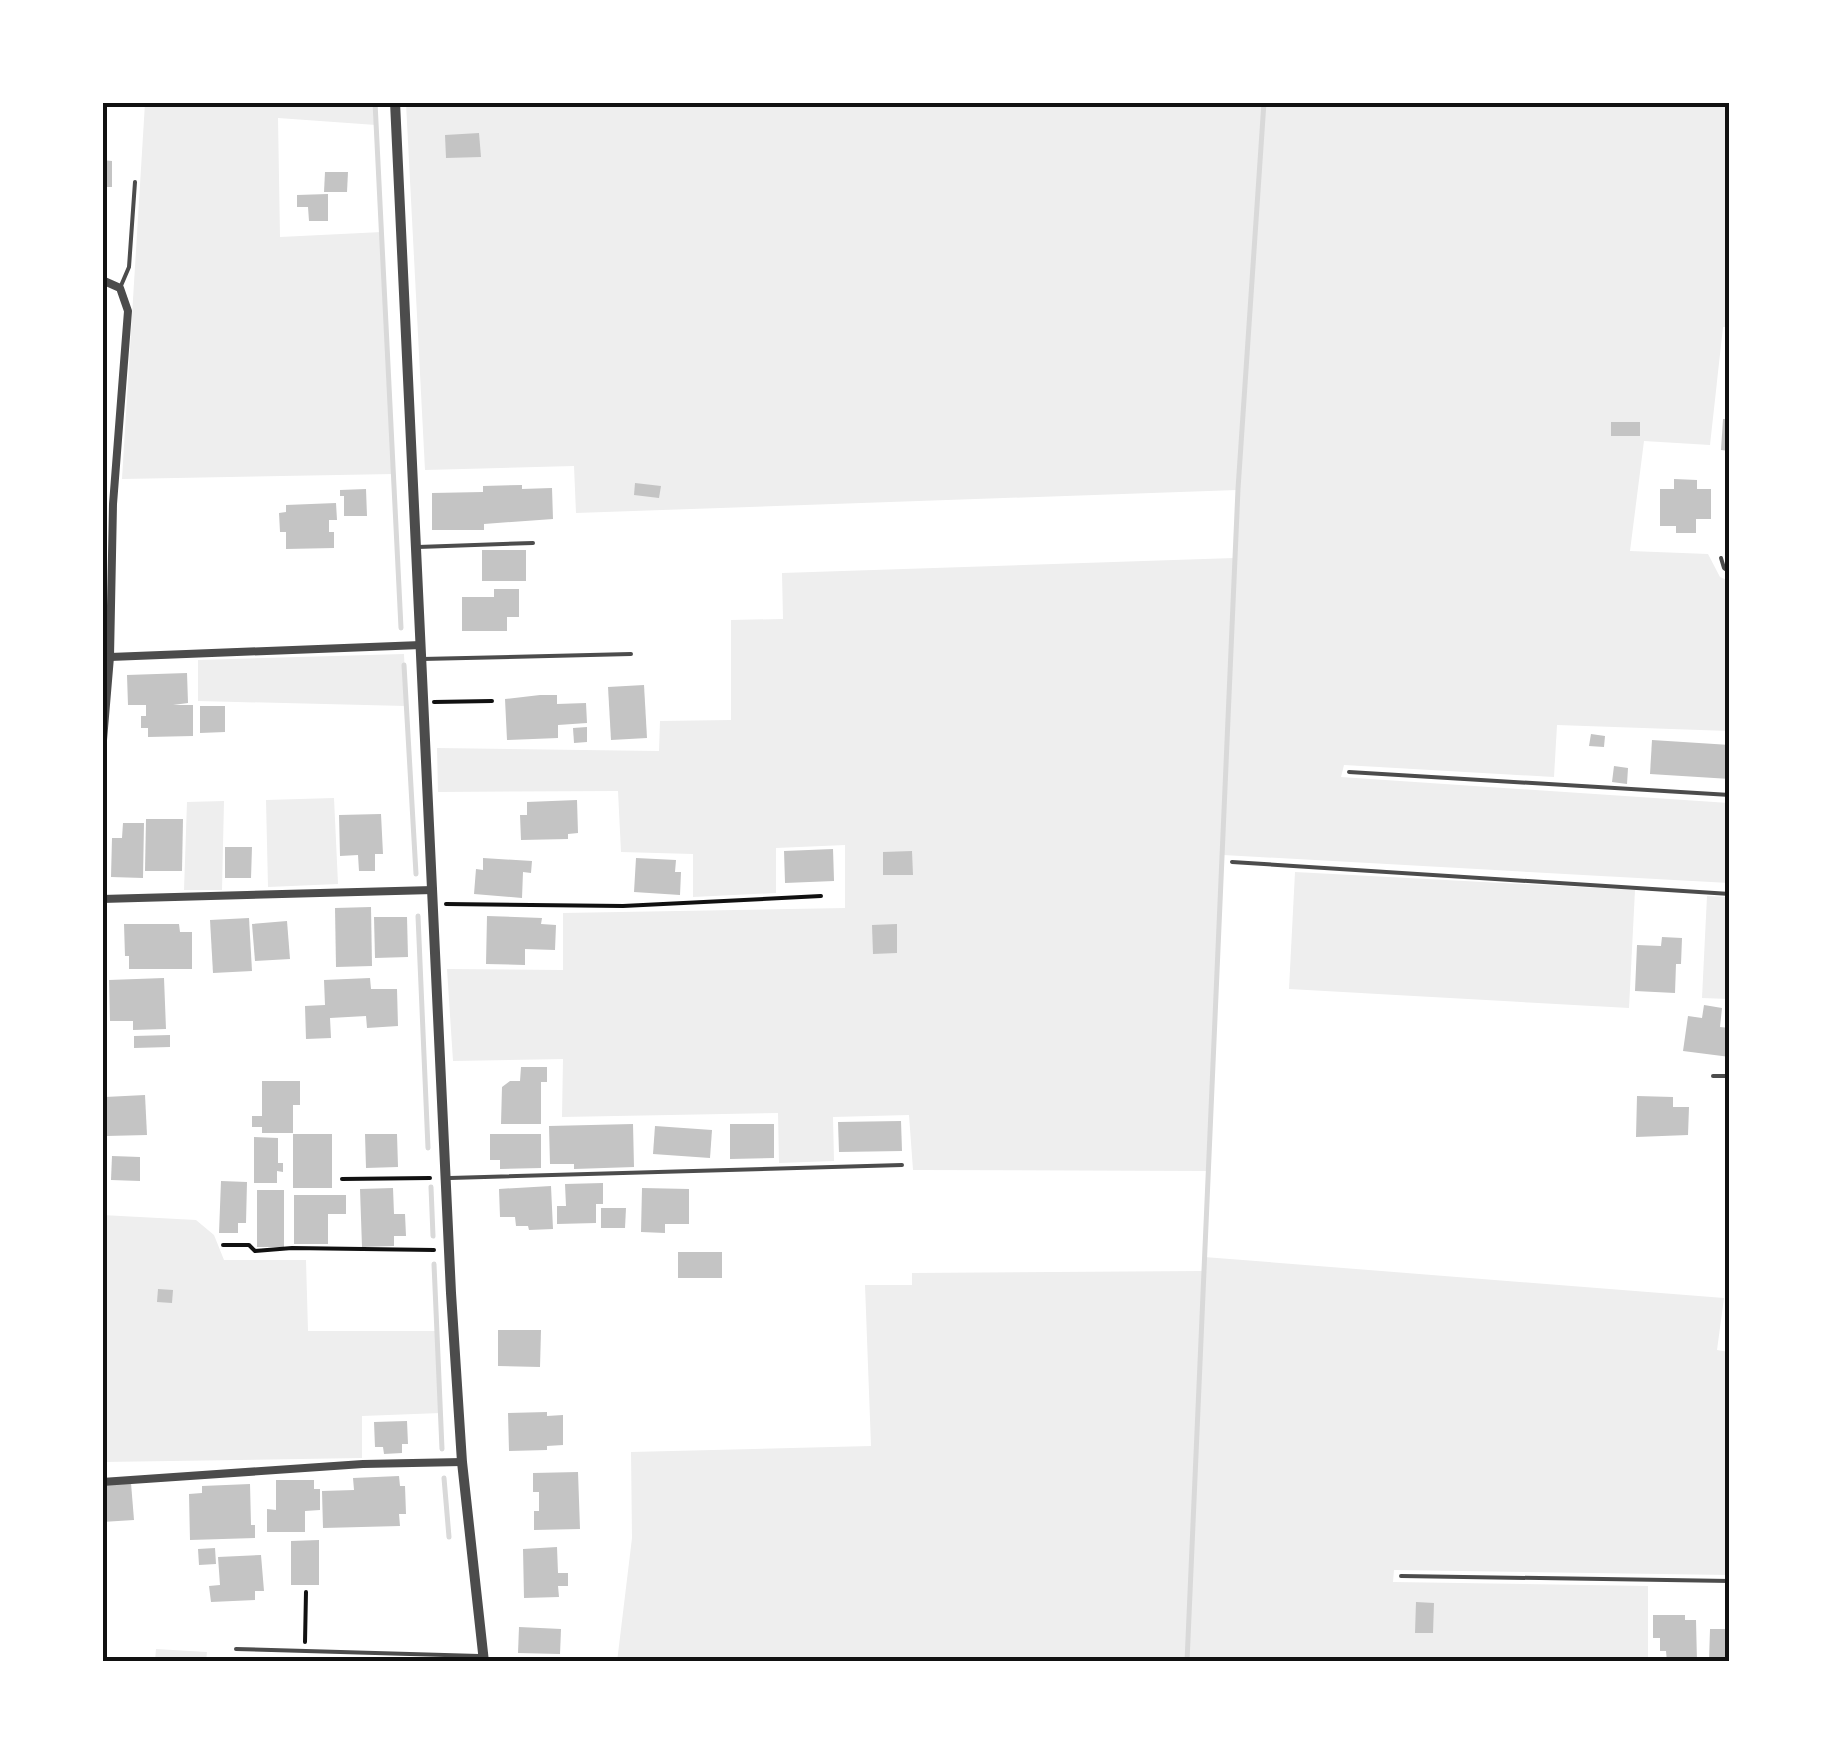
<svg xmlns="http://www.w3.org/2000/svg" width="1832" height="1764" font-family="'Fira Sans Condensed',sans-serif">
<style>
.green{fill:#eee}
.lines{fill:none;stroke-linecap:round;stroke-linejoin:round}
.stream{stroke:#d9d9d9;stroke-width:5}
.building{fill:#c4c4c4}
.path{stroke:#111;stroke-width:4}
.service{stroke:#4c4c4c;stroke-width:4}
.minor{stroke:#4c4c4c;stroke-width:8}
.tertiary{stroke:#4c4c4c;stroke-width:10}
.neatline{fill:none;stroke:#111;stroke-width:4}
</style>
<rect width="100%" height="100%" fill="#fff"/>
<g class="green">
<path d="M145,103H375L376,125L278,118L280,237L382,232L394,474L122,479Z"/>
<path d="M406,103H1729V327H1723L1710,445L1644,441L1630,551L1708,554L1720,577L1729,581V731L1557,725L1554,777L1344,765L1341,777L1729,803V883L1223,855L1208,1171L913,1170L909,1115L833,1117L834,1161L779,1163L778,1113L562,1117L563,1059L453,1061L447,969L563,970V913L845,908V845L776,848V893L693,897V854L621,852L618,791L438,792L437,748L659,751L660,721L731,720V620L783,619L782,573L1234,558L1237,490L576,513L574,466L425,470Z"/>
<path d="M404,654L406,706L198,701V660Z"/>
<path d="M334,798L338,884L268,887L266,800Z"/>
<path d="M224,801L222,890H184L187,802Z"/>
<path d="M1295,872L1635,890L1629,1008L1289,989Z"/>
<path d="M1707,896L1729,897V999L1702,998Z"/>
<path d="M102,1215L196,1220L214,1235L224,1260H306L308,1331H437L441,1413L362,1416V1458L103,1462Z"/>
<path d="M1204,1257L1724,1298L1717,1350L1729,1352V1575L1394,1570L1393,1582L1648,1586V1661L617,1662L632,1538L631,1452L871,1446L865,1285H912V1273L1203,1271Z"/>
<path d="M156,1649L207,1652L206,1661H155Z"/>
</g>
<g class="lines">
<g class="stream">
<path d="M375,102L401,628"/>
<path d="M404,665L416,874"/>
<path d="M418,916L428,1148"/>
<path d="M431,1187L433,1236"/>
<path d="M434,1264L442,1449"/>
<path d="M444,1478L449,1537"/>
<path d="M1187,1662L1238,489L1264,102"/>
</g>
</g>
<g class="building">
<path d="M479,133L481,157L446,158L445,135Z"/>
<path d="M102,160L112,161V187H102Z"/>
<path d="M325,172H348L347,192H324Z"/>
<path d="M328,194V221H309L308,207H297V195Z"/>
<path d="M1723,419H1730V451L1721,450Z"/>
<rect x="1611" y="422" width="29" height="14"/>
<path d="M1674,479L1697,480V489H1711V519H1696V533H1676V526H1660V489H1674Z"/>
<path d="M635,483L661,486L659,498L634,495Z"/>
<path d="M522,485V489L552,488L553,519L484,524V530H432V493L483,492V486Z"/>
<path d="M366,489L367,516H344V496H340V490Z"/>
<path d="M336,503L337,520H329V532H334V548L286,549V532H280L279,513L286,512V505Z"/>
<rect x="482" y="550" width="44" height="31"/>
<path d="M494,589H519V617H507V631H462V597H494Z"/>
<path d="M187,673L188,703L173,705H193V736L148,737V728H141V716H146V705H128L127,675Z"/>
<path d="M644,685L647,738L611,740L608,687Z"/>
<path d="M540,695H557V704L586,703L587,723L558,725V738L507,740L505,699Z"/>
<path d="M200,706H225V732L200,733Z"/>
<path d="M587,727V742L574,743L573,728Z"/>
<path d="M1591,734L1605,736L1604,747L1589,746Z"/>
<path d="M1652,740L1730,745V779L1650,774Z"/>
<path d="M1614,766L1628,768L1627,784L1612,782Z"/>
<path d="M577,800L578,833L568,834V839L521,840L520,815H527V802Z"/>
<path d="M381,814L383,854H375V871H359L358,855L340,856L339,815Z"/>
<path d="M146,819H183L182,871H145Z"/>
<path d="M123,823H144L143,878L111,877L112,838H122Z"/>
<path d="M225,847H252L251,878H225Z"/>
<path d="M833,849L834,881L785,883L784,851Z"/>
<path d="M912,851L913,875H883V852Z"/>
<path d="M483,858L532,861L531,873L523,872L522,898L474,894L476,869L483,870Z"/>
<path d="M636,858L676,860L675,872H681L680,895L634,892Z"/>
<path d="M371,907L372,966L336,967L335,908Z"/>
<path d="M487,916L542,918L541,924L556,925L555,950L525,949V965L486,964Z"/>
<path d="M374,917H407L408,957L375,958Z"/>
<path d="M249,918L252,971L213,973L210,920Z"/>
<path d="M287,921L290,959L255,961L252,924Z"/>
<path d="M124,924H179L180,932H192V969H129V956H125Z"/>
<path d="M897,924V953L873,954L872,925Z"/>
<path d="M1662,937L1682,938L1681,964H1676L1675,993L1635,991L1637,945L1661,946Z"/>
<path d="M164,978L166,1029L133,1030V1021H110L109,980Z"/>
<path d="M370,978L371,989H397L398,1026L367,1028L366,1016L330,1018L331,1038L306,1039L305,1006L325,1005L324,980Z"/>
<path d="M1704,1005L1722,1008L1720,1027L1730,1028V1057L1683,1051L1688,1016L1702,1018Z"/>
<path d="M170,1035V1047L134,1048V1036Z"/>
<path d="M521,1067H547V1082H541V1124H501L502,1087L510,1081H520Z"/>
<path d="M262,1081H300V1105H293V1133H262V1127H252V1116H262Z"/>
<path d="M145,1095L147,1135L106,1136L105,1097Z"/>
<path d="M1637,1096L1673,1097V1107H1689L1688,1135L1636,1137Z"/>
<path d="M901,1121L902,1151L839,1152L838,1122Z"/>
<path d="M633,1124L634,1167L574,1169V1164H550L549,1126Z"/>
<path d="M730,1124H774V1158L730,1159Z"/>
<path d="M655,1126L712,1130L710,1158L653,1154Z"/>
<rect x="293" y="1134" width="39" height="54"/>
<path d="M365,1134H397L398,1167L366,1168Z"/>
<path d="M490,1134H541V1168L500,1169V1160H490Z"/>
<path d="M254,1137L278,1138V1163H283V1172L277,1171V1183H254Z"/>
<path d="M112,1156L140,1157V1181L111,1180Z"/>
<path d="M221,1181L247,1182L246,1223H238V1233H219Z"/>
<path d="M603,1183V1204H596V1223L557,1224V1206H566L565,1184Z"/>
<path d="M551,1186L553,1229L529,1230L528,1226H516L515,1217H500L499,1189Z"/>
<path d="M393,1188L394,1214H405L406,1236H394V1246L362,1247L360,1189Z"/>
<path d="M642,1188L689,1189V1224H665V1233L641,1232Z"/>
<rect x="257" y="1190" width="27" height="57"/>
<path d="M294,1195H346V1214H328V1244H294Z"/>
<path d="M601,1208H626L625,1228H601Z"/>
<rect x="678" y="1252" width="44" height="26"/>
<path d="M158,1289L173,1290L172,1303L157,1302Z"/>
<path d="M498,1330H541L540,1367L498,1366Z"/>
<path d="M547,1412V1416L563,1415V1445L547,1446V1450L509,1451L508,1413Z"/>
<path d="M407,1421L408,1444H402V1453L384,1454L383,1447H375L374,1422Z"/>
<path d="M578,1472L580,1529L534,1530V1511H539V1492H533V1473Z"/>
<path d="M399,1476L400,1486H405L406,1514H399L400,1526L323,1528L322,1491L354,1490L353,1478Z"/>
<path d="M276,1480H314V1489H320V1510L305,1511V1532H267V1509L276,1510Z"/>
<path d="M131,1483L134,1520L102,1522V1485Z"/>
<path d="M250,1484L251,1525H255V1538L190,1540L189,1494L202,1493V1486Z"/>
<path d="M319,1540V1585H291V1541Z"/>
<path d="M557,1547L558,1573H568V1586H558L559,1597L524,1598L523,1549Z"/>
<path d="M215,1548L216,1564L199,1565L198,1549Z"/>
<path d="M261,1555L264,1591H255V1600L211,1602L209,1586L220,1585L218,1557Z"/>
<path d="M1416,1602L1434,1603L1433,1633H1415Z"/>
<path d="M1653,1615H1685V1620H1696L1697,1662H1667L1666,1651H1660V1638H1653Z"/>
<path d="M519,1627L561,1629L560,1654L518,1653Z"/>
<path d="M1710,1629H1730V1662H1709Z"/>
</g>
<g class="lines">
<g class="path">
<path d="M434,702L492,701"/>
<path d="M446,904L623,906L821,896"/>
<path d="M342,1179L430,1178"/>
<path d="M223,1245H249L255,1251L292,1248L434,1250"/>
<path d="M305,1642L306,1592"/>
</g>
<g class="service">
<path d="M120,288L129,267L135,182"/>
<path d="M418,547L533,543"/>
<path d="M1721,558L1724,568L1730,572"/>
<path d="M422,659L631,654"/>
<path d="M1349,772L1730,795"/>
<path d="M1232,862L1730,894"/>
<path d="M1713,1076H1730"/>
<path d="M450,1178L902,1165"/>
<path d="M1401,1576L1730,1581"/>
<path d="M236,1649L479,1656"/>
</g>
<g class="minor">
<path d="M102,280L120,288L128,311L113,504L110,657L102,752"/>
<path d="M110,657L421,645"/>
<path d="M102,899L433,890"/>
<path d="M102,1482L363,1464L462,1462"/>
</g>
<path class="tertiary" d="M395,102L451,1293L462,1462L484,1662"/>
</g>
<rect width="1832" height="1764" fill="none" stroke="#ffffff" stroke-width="210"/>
<rect x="105" y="105" width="1622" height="1554" class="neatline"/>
</svg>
